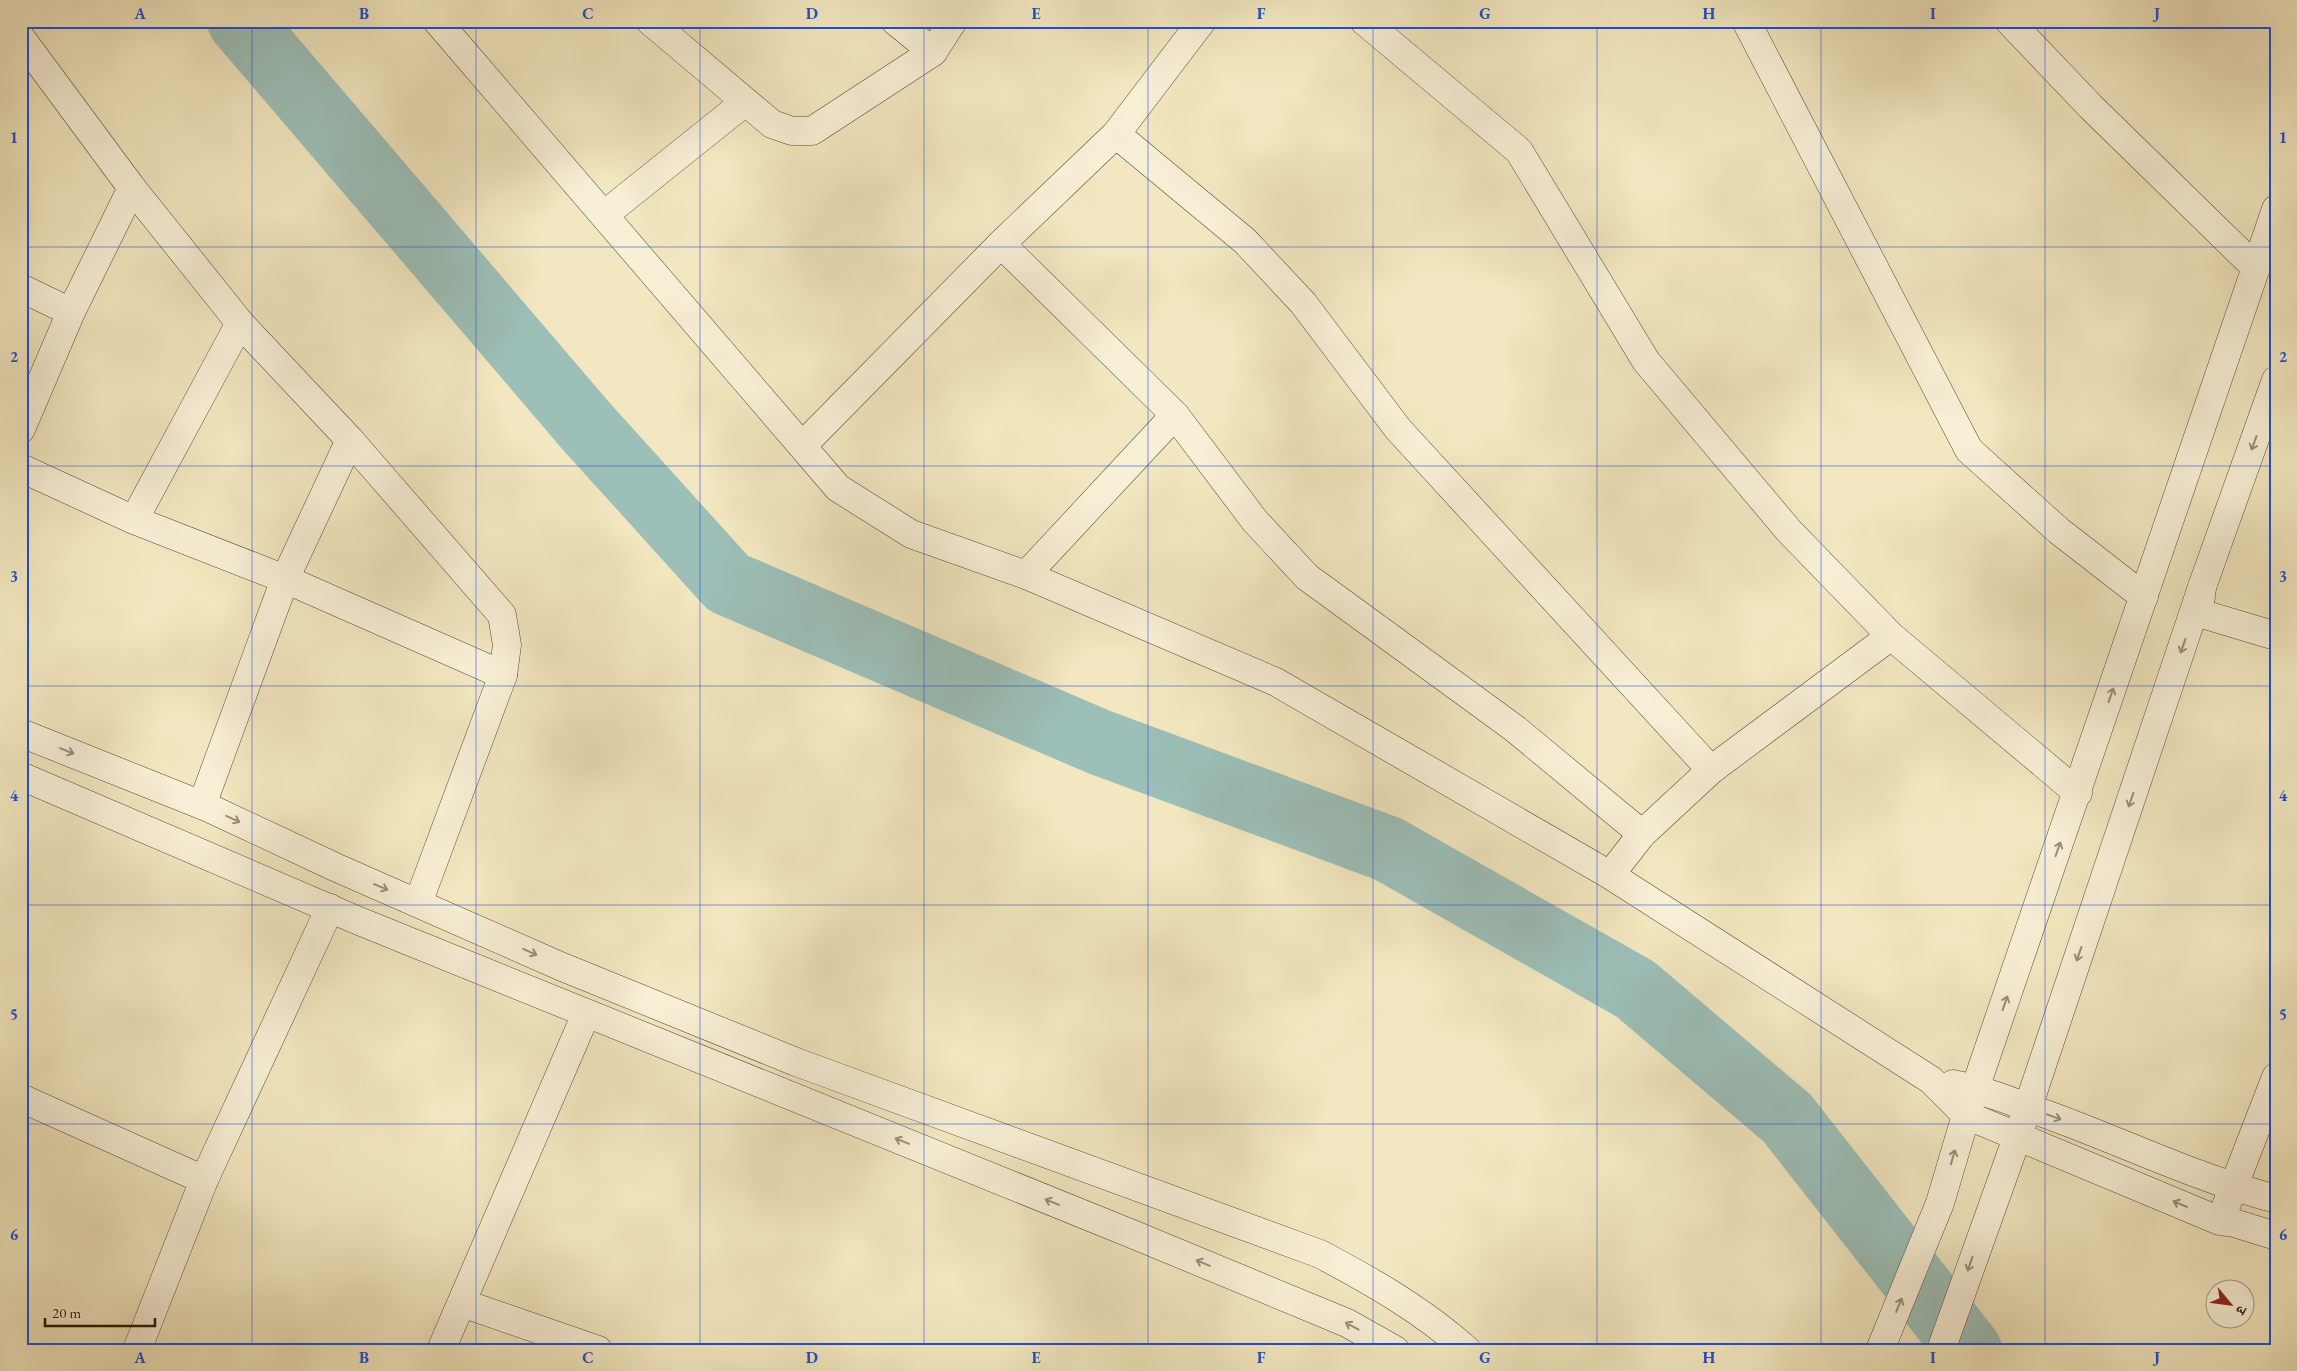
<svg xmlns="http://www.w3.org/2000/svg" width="2297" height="1371" font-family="'EB Garamond','Noto Serif Devanagari',serif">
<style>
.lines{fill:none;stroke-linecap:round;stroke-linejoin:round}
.river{stroke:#9cbfb8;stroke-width:66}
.minor-casing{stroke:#594a33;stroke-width:29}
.tertiary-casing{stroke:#594a33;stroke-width:29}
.minor{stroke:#f7efd6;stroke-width:28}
.tertiary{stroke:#f7efd6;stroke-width:28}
.oneway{stroke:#998d78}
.grid{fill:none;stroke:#1d4ed8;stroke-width:1;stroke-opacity:0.55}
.neatline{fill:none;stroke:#1d4ed8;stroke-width:2}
.grid-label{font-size:16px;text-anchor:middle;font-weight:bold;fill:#1d4ed8}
</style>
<rect width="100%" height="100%" fill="#f2e7c0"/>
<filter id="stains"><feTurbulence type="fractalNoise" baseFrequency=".004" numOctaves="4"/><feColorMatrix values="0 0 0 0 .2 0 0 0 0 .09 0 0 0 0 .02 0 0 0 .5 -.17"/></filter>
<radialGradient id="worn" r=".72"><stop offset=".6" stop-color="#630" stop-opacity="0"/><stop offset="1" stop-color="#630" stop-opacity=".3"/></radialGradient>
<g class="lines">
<path class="river" d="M240,21L586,426L728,583L1099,742L1388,849L1635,989L1787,1118L1969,1350"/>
<defs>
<g id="minor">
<path d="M437,21L838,488L911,534L1026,575L1276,682L1610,875L1931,1080L1966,1115L2220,1221L2234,1223L2276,1236"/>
<path d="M650,21L772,124L792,131H812L933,52L953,21"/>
<path d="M895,21L933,52"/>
<path d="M1364,21L1519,151L1646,361L1789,531L1891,636L2078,793"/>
<path d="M1746,21L1969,450L2059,531L2144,597"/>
<path d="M2009,21L2091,107L2256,268"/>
<path d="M21,38L132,188L240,323L350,440L502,615L507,645L503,675L418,903"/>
<path d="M1116,134L1245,241L1303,303L1398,429L1711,770"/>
<path d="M604,215L745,102"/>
<path d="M1001,244L1175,415L1255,521L1307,577L1514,728L1642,834"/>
<path d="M21,288L71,312"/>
<path d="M21,429L71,312L132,188"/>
<path d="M803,445L1001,244L1116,134L1202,21"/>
<path d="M21,468L134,520L285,579L503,675"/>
<path d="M134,520L240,323"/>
<path d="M1026,575L1175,415"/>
<path d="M2202,587L2199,613L2276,636"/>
<path d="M202,805L285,579L350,440"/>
<path d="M1610,875L1642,834L1711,770L1891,636"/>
<path d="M1953,1084C1983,1090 2011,1101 2040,1112C2119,1140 2195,1178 2276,1199"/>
<path d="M21,1098L204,1180"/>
<path d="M2226,1206L2276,1077"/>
<path d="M462,1303L598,1350"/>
<path d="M137,1350L204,1180L330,908"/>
<path d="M441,1350L586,1014"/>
</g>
<g id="tertiary">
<path d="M21,733L209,808L335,867L560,966L796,1062L1320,1254C1373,1282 1422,1310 1467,1350"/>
<path d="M21,776L359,921L1137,1236L1347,1323L1395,1350"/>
<path d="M1880,1350L1940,1203L1966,1115L2276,209"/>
<path d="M1941,1350L2028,1107L2202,587L2276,380"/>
</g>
</defs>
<use href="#minor" class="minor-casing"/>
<use href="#tertiary" class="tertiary-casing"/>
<use href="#minor" class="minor"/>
<use href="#tertiary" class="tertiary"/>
</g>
<defs><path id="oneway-shaft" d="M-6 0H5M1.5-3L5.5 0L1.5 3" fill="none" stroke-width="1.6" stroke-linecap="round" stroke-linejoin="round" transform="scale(1.25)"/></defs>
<g class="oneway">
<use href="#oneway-shaft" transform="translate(2254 443) rotate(110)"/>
<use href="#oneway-shaft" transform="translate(2183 646) rotate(109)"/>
<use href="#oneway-shaft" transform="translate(2111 695) rotate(-71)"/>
<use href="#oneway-shaft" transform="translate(67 751) rotate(22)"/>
<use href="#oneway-shaft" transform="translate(2131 800) rotate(109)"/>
<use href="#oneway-shaft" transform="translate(233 819) rotate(25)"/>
<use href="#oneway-shaft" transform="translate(2058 849) rotate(-71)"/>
<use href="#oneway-shaft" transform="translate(381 887) rotate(23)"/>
<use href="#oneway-shaft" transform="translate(530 952) rotate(24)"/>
<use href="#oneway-shaft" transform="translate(2079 954) rotate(109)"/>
<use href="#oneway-shaft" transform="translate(2005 1003) rotate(-71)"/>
<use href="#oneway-shaft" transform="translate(2054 1117) rotate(20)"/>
<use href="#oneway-shaft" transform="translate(902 1141) rotate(-158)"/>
<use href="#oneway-shaft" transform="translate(1953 1157) rotate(-74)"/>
<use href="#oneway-shaft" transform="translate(1052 1202) rotate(-158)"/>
<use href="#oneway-shaft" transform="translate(2180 1204) rotate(-157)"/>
<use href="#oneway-shaft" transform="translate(1203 1263) rotate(-157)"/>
<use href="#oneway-shaft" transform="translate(1970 1264) rotate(109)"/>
<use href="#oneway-shaft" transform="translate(1899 1305) rotate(-68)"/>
<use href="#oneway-shaft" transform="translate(1352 1326) rotate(-152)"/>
</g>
<path class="grid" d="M252,21V1350M476,21V1350M700,21V1350M924,21V1350M1148,21V1350M1373,21V1350M1597,21V1350M1821,21V1350M2045,21V1350M21,247H2276M21,466H2276M21,686H2276M21,905H2276M21,1124H2276"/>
<rect width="2297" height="1371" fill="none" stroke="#f2e7c0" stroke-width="55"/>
<g transform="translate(2230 1304) rotate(119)"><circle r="24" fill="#f7efd6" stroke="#a39882"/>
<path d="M0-4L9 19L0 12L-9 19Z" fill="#8f2418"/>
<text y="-8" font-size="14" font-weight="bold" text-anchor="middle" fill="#261604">उ</text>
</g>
<path d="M45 1318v8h110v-8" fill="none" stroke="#261604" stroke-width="2.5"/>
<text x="52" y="1318" font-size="15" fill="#261604" stroke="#f7efd6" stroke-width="4" paint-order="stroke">20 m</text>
<rect x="28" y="28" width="2242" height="1316" class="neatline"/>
<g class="grid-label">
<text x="140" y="19">A</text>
<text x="364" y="19">B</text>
<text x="588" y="19">C</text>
<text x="812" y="19">D</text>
<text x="1036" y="19">E</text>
<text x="1261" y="19">F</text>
<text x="1485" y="19">G</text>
<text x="1709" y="19">H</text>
<text x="1933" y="19">I</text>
<text x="2157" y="19">J</text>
<text x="14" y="143">1</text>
<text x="2283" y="143">1</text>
<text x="14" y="362">2</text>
<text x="2283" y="362">2</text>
<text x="14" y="582">3</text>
<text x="2283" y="582">3</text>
<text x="14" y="801">4</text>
<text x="2283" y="801">4</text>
<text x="14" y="1020">5</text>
<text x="2283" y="1020">5</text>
<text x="14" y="1240">6</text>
<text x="2283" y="1240">6</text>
<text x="140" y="1363">A</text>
<text x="364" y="1363">B</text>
<text x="588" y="1363">C</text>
<text x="812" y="1363">D</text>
<text x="1036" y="1363">E</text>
<text x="1261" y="1363">F</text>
<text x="1485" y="1363">G</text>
<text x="1709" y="1363">H</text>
<text x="1933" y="1363">I</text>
<text x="2157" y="1363">J</text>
</g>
<rect width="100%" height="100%" filter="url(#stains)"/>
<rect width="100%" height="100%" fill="url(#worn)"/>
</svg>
